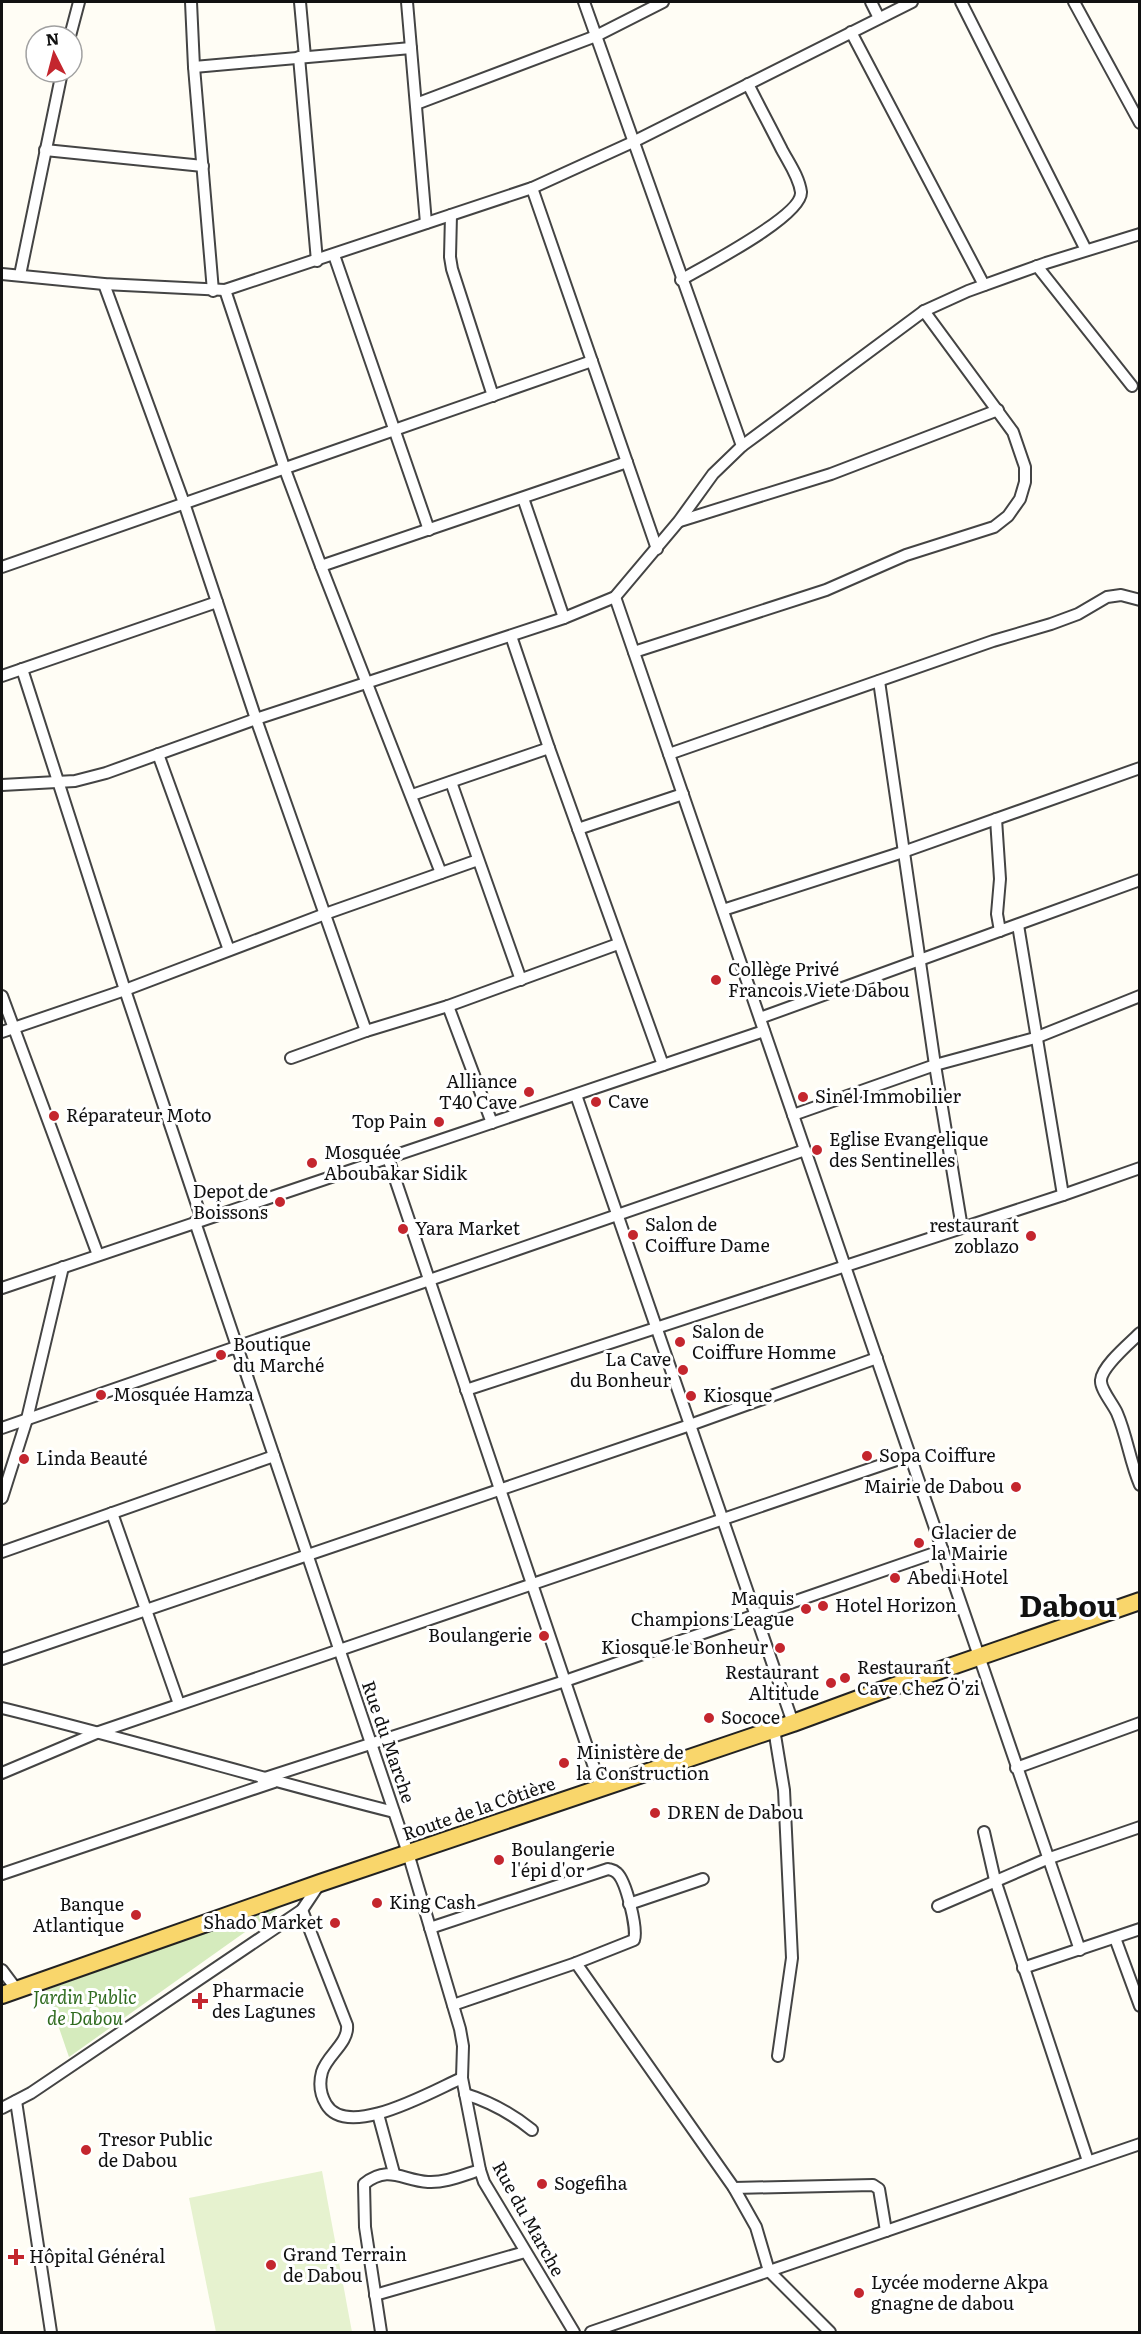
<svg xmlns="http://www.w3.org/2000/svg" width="1141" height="2334" font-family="Literata,serif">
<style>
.green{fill:#d5ebbd}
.pitch{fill:#e6f2cf}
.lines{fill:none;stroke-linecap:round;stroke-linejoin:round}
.minor-casing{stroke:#444;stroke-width:14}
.primary-casing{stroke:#222;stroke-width:20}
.minor{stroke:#fff;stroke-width:10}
.primary{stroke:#f9d66b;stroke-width:16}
.poi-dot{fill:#c4262e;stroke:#fff;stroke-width:2}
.labels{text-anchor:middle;stroke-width:6;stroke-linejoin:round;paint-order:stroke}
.poi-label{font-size:18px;fill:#111;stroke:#fff;text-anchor:start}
.street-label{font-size:18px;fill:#111;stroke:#fff}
.park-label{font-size:18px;font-style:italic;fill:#2f6b1f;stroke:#fff}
.town-label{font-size:30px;font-weight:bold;fill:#111;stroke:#fff}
</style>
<rect width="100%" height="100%" fill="#fffdf5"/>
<path class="green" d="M286,1903L69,2057L46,1990Z"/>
<path class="pitch" d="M322,2171L352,2332H216L189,2198Z"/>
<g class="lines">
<defs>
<g id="minor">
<path d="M191,2L194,67L213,291"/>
<path d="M300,2L305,57"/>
<path d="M407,2L426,223"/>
<path d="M584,2L742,446"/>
<path d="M871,2L879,18"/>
<path d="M961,2L1086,250"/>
<path d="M1074,2L1140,123"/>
<path d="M851,32L984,285"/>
<path d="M70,36L79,2"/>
<path d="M299,57L317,261"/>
<path d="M194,67L411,48"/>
<path d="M416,104L596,36L663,2"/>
<path d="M45,150L203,166"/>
<path d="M532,188L657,549"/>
<path d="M451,215L450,257L452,269L493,396"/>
<path d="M334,255L429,530"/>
<path d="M1037,266L1132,386"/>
<path d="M2,274L104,284L225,290L532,188L633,142L912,2"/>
<path d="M20,275L62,72"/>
<path d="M681,280C703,267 803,216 801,192C799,177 789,163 782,150C771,128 759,106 748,84"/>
<path d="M104,284L184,503L256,719L366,1031"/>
<path d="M225,290L284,467L321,566L441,873"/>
<path d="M523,498L564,618"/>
<path d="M680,521L831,474L998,410"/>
<path d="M321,566L627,462"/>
<path d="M2,567L592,361"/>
<path d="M615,597L1080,1950"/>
<path d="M511,636L549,748L663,1065"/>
<path d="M634,652L826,590L906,555L994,527L1008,516L1020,499L1025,482V467L1013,432L924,311"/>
<path d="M22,669L125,990L202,1220"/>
<path d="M2,676L217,602"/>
<path d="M879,681L935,1065L962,1228"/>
<path d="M158,754L229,950"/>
<path d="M669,754L993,641L1051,624L1078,614L1107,597L1121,595L1140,600"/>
<path d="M451,782L521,980"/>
<path d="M2,785L75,781L106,773L256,719L564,618L615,597L679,521L713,474L742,446L924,311L968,291L1046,263L1140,234"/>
<path d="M412,795L549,748"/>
<path d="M996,819L1000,879L997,914L1000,931"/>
<path d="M578,829L683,794"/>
<path d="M723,910L903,852L1140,768"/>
<path d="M1018,925L1063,1195"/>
<path d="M2,996L98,1255"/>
<path d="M448,1006L492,1123"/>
<path d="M760,1018L1140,880"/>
<path d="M2,1032L125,990L325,914L478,860"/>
<path d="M291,1058L366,1031L448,1006L618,944"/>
<path d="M576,1095L793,1723"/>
<path d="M793,1115L935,1065L1035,1038L1140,996"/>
<path d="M388,1158L601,1788"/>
<path d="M195,1222L408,1853L460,2029L463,2046L462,2078L480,2170L484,2182L574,2332"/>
<path d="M2,1288L764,1031"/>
<path d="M1140,1333C1130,1343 1102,1366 1101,1380C1100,1389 1113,1404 1117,1413C1127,1436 1130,1462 1140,1485"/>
<path d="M466,1390L1063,1195L1140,1168"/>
<path d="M2,1428L805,1150"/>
<path d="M2,1498L27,1419L63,1267"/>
<path d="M112,1513L179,1704"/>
<path d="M2,1552L274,1456"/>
<path d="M2,1659L690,1425L877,1358"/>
<path d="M2,1708C133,1740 263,1779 394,1812"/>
<path d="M774,1729L784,1790L792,1958L778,2056"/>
<path d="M1016,1768L1140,1723"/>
<path d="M2,1773L99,1732L911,1455"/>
<path d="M262,1779L565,1681L943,1550"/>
<path d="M984,1832L995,1880L1088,2161"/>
<path d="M2,1874L274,1782"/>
<path d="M629,1904L703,1879"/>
<path d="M938,1906L1047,1859L1140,1827"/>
<path d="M302,1910L347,2025C349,2043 327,2055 322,2072C319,2083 320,2094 326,2104C347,2141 434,2090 462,2078"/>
<path d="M430,1928L608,1869C612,1870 614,1870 617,1873C626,1881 638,1929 634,1940L576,1963L453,2005"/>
<path d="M1115,1938L1140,2006"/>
<path d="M576,1963L734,2188L756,2227L769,2271L830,2332"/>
<path d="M1023,1968L1140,1929"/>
<path d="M2,1970L17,1990"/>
<path d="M465,2094C491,2102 511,2113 532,2130"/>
<path d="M16,2101L51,2332"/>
<path d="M2,2108L31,2093L302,1910L320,1883"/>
<path d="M378,2114L394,2173"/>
<path d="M734,2188L873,2185L879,2189L886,2231"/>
<path d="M375,2295L525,2252"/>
<path d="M381,2332L365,2227L364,2184C389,2164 403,2181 428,2182C446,2183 463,2175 480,2170"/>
<path d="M591,2332L1140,2144"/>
</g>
<path id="primary" d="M2,1995L320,1883L793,1723L880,1691L1140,1601"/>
</defs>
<use href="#minor" class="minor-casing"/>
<use href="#primary" class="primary-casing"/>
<use href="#minor" class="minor"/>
<use href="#primary" class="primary"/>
</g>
<g class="poi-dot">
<circle cx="716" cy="980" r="6"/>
<circle cx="529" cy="1092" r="6"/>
<circle cx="803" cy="1097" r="6"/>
<circle cx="596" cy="1102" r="6"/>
<circle cx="54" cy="1116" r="6"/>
<circle cx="439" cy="1122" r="6"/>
<circle cx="817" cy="1150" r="6"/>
<circle cx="312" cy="1163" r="6"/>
<circle cx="280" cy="1202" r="6"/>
<circle cx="403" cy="1229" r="6"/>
<circle cx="633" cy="1235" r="6"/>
<circle cx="1031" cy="1236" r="6"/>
<circle cx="680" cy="1342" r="6"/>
<circle cx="221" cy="1355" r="6"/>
<circle cx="683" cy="1370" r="6"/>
<circle cx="101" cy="1395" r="6"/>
<circle cx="691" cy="1396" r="6"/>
<circle cx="867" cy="1456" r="6"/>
<circle cx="24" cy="1459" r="6"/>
<circle cx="1016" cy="1487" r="6"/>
<circle cx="919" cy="1543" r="6"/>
<circle cx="895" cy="1578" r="6"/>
<circle cx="823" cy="1606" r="6"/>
<circle cx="806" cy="1609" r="6"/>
<circle cx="544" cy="1636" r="6"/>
<circle cx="780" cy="1648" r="6"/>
<circle cx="845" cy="1678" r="6"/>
<circle cx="831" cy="1683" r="6"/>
<circle cx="709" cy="1718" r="6"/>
<circle cx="564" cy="1763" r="6"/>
<circle cx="655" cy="1813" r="6"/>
<circle cx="499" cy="1860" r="6"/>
<circle cx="377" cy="1903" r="6"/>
<circle cx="136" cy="1915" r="6"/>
<circle cx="335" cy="1923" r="6"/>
<path d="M197 1992h6v6h6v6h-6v6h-6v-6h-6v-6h6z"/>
<circle cx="86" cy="2150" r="6"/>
<circle cx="542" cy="2184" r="6"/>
<path d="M13 2248h6v6h6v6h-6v6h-6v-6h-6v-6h6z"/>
<circle cx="271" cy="2265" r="6"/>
<circle cx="859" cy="2293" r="6"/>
</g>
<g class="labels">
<g class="poi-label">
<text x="728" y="976">Collège Privé<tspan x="728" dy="21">Francois Viete Dabou</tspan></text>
<text x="517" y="1088" text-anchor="end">Alliance<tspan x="517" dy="21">T40 Cave</tspan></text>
<text x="815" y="1103">Sinel Immobilier</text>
<text x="608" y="1108">Cave</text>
<text x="66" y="1122">Réparateur Moto</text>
<text x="427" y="1128" text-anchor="end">Top Pain</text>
<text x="829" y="1146">Eglise Evangelique<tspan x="829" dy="21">des Sentinelles</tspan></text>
<text x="324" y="1159">Mosquée<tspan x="324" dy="21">Aboubakar Sidik</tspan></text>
<text x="268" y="1198" text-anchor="end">Depot de<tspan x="268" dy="21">Boissons</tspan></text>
<text x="645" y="1231">Salon de<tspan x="645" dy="21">Coiffure Dame</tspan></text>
<text x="1019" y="1232" text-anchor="end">restaurant<tspan x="1019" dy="21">zoblazo</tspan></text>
<text x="415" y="1235">Yara Market</text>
<text x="692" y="1338">Salon de<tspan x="692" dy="21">Coiffure Homme</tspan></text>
<text x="233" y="1351">Boutique<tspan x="233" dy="21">du Marché</tspan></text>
<text x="671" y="1366" text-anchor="end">La Cave<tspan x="671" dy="21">du Bonheur</tspan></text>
<text x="113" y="1401">Mosquée Hamza</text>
<text x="703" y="1402">Kiosque</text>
<text x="879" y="1462">Sopa Coiffure</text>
<text x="36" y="1465">Linda Beauté</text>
<text x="1004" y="1493" text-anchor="end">Mairie de Dabou</text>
<text x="931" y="1539">Glacier de<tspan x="931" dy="21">la Mairie</tspan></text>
<text x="907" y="1584">Abedi Hotel</text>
<text x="794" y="1605" text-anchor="end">Maquis<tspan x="794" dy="21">Champions League</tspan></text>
<text x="835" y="1612">Hotel Horizon</text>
<text x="532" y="1642" text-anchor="end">Boulangerie</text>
<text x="768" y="1654" text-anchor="end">Kiosque le Bonheur</text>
<text x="857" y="1674">Restaurant<tspan x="857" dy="21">Cave Chez Ö'zi</tspan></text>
<text x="819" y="1679" text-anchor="end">Restaurant<tspan x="819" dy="21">Altitude</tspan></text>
<text x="721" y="1724">Sococe</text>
<text x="576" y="1759">Ministère de<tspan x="576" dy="21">la Construction</tspan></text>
<text x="667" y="1819">DREN de Dabou</text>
<text x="511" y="1856">Boulangerie<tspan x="511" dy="21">l'épi d'or</tspan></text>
<text x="389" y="1909">King Cash</text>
<text x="124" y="1911" text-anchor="end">Banque<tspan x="124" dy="21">Atlantique</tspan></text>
<text x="323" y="1929" text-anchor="end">Shado Market</text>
<text x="212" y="1997">Pharmacie<tspan x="212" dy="21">des Lagunes</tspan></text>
<text x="98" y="2146">Tresor Public<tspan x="98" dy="21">de Dabou</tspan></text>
<text x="554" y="2190">Sogefiha</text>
<text x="283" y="2261">Grand Terrain<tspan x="283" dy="21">de Dabou</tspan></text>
<text x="29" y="2263">Hôpital Général</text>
<text x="871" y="2289">Lycée moderne Akpa<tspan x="871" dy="21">gnagne de dabou</tspan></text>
</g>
<g class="street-label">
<text transform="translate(388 1742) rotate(71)" y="6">Rue du Marche</text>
<text transform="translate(479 1809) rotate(-19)" y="6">Route de la Côtière</text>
<text transform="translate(528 2219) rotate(61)" y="6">Rue du Marche</text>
</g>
<g class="park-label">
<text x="85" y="2004">Jardin Public<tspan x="85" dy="21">de Dabou</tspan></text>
</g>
<g class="town-label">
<text x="1068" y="1617">Dabou</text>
</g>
</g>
<rect width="1141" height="2334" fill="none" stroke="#111111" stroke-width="6"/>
<g transform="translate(54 54) rotate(354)"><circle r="28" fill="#ffffff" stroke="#a0a0a0" stroke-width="1.5"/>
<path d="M0-4.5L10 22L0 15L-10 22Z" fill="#c4262e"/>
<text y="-9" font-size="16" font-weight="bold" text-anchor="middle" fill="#111111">N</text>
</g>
</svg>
